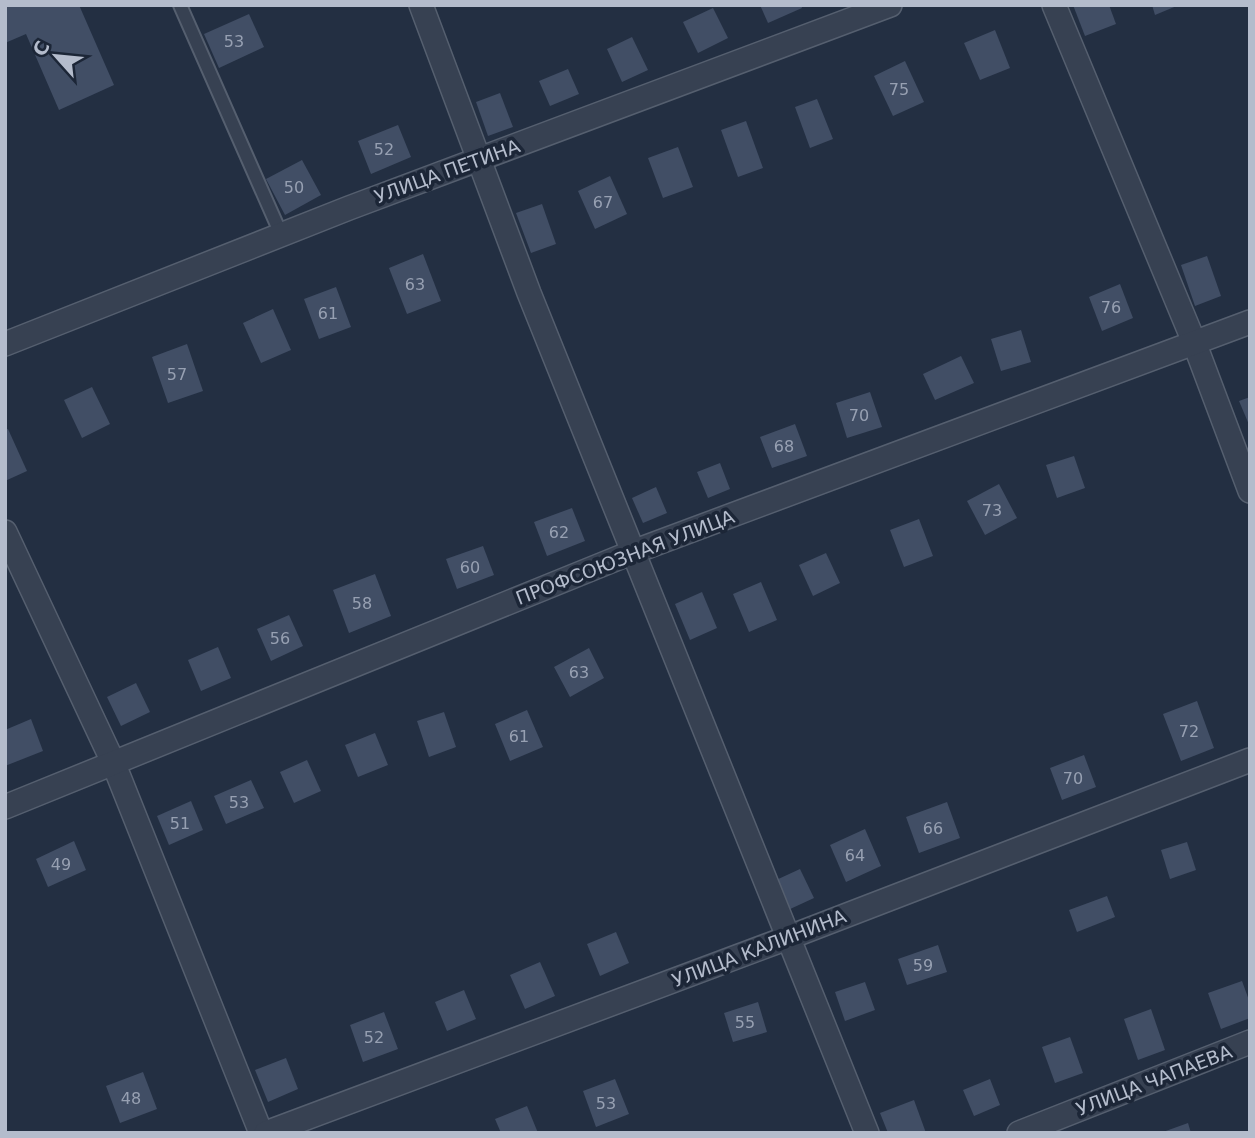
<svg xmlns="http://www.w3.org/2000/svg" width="1255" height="1138" font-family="'DejaVu Sans',sans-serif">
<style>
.building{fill:#414e65}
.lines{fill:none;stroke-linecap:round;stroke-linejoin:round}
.lane-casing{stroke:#555f6f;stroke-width:16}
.street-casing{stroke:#555f6f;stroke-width:26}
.lane{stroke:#374152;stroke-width:12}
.street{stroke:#374152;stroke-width:23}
.labels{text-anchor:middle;stroke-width:7;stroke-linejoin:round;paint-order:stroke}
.number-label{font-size:16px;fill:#97a0b2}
.street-label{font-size:19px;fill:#b4bccc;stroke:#1c2637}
</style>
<rect width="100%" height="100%" fill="#232f42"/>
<g class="building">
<path d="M5,5H79L114,85L59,110L26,34L5,43Z"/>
<path d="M760,5H801L802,8L768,23Z"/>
<path d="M1073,5H1109L1116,24L1085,36Z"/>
<path d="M1152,5H1179L1155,15Z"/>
<path d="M713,8L728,38L698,53L683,22Z"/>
<path d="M249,14L264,47L219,68L204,34Z"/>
<path d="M995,30L1010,68L980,80L964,43Z"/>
<path d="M632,37L648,70L622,82L607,49Z"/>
<path d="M905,61L924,102L893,116L874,76Z"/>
<path d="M568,69L579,94L550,106L539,81Z"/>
<path d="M500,93L513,127L488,136L476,102Z"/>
<path d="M817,99L833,139L810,148L795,107Z"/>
<path d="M746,121L763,168L738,177L721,130Z"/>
<path d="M398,125L411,157L371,174L358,141Z"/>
<path d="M678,147L693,187L663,198L648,158Z"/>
<path d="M302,160L321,195L285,215L266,179Z"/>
<path d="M610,176L627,214L595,229L578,191Z"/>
<path d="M542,204L556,244L531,253L516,213Z"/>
<path d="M423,254L441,301L407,314L389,268Z"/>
<path d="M1207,256L1221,296L1195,306L1181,265Z"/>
<path d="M1120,284L1133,318L1102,331L1089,297Z"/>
<path d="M336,287L351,327L319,339L304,299Z"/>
<path d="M273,309L291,350L261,363L243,323Z"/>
<path d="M1021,330L1031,362L1001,371L991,339Z"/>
<path d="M187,344L203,391L168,403L152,357Z"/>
<path d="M961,356L974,383L935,400L923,374Z"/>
<path d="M92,387L110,424L82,438L64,400Z"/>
<path d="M870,392L882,427L847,438L836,403Z"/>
<path d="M1250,397V427L1239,401Z"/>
<path d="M795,424L807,456L772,468L760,437Z"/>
<path d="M8,429L27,471L5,481V430Z"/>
<path d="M1074,456L1085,488L1057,498L1046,465Z"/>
<path d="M720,463L730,489L708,498L697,472Z"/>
<path d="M999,484L1017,518L985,535L967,501Z"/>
<path d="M656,487L667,513L643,523L632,498Z"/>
<path d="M572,508L585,541L547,556L534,522Z"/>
<path d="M919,519L933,556L904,567L890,530Z"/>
<path d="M483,546L494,575L457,589L446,559Z"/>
<path d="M826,553L840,583L813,596L799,565Z"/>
<path d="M375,574L391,616L349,633L333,590Z"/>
<path d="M761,582L777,620L749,632L733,594Z"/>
<path d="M702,592L717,628L690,640L675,604Z"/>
<path d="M289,615L303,646L271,661L257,629Z"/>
<path d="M218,647L231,678L201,691L188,660Z"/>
<path d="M589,648L604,678L570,697L554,667Z"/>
<path d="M136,683L150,712L121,726L107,697Z"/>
<path d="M1197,701L1214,748L1181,761L1163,714Z"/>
<path d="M527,710L543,747L510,761L495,724Z"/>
<path d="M444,712L456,747L429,757L417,721Z"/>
<path d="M31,719L43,751L5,766V730Z"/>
<path d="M375,733L388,765L358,777L345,745Z"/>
<path d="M1084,755L1096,787L1062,800L1050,768Z"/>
<path d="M307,760L321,791L294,803L280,772Z"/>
<path d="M251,780L264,808L226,824L214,796Z"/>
<path d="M191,801L203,830L169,845L157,816Z"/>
<path d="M947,802L960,838L919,853L906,817Z"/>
<path d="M865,829L881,866L846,882L830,845Z"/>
<path d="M74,841L86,870L48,887L36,859Z"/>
<path d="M1187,842L1196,870L1170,879L1161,850Z"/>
<path d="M800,869L814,898L788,910L774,881Z"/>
<path d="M1107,896L1115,917L1077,932L1069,910Z"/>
<path d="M616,932L629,963L600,976L587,944Z"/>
<path d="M938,945L947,972L907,985L898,959Z"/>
<path d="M540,962L555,996L525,1009L510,975Z"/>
<path d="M1242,981L1250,1003V1018L1221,1029L1208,993Z"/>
<path d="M865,982L875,1010L845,1021L835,992Z"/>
<path d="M464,990L476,1019L447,1031L435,1002Z"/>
<path d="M758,1002L767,1032L733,1042L724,1013Z"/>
<path d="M1151,1009L1165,1050L1138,1060L1124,1019Z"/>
<path d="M384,1012L398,1049L363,1062L350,1025Z"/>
<path d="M1070,1037L1083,1073L1055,1083L1042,1047Z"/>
<path d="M286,1058L298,1089L268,1102L255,1070Z"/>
<path d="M143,1072L157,1109L120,1123L106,1086Z"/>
<path d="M615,1079L629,1114L596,1127L583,1091Z"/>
<path d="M990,1079L1000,1105L974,1116L963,1090Z"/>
<path d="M914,1100L926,1133H888L880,1113Z"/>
<path d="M527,1106L538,1133H501L495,1119Z"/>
<path d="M1188,1123L1191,1133H1163V1132Z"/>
</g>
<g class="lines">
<defs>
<path id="lane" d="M180,5L281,234"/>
<g id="street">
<path d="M421,5L529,293L867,1133"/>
<path d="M1054,5L1194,342L1250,491"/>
<path d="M5,344L349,208L890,5"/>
<path d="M5,532L113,762L261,1133"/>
<path d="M5,807L633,552L1250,322"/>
<path d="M266,1133L790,937L1250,760"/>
<path d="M1019,1133L1250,1042"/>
</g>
</defs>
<use href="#lane" class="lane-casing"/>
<use href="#street" class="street-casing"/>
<use href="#lane" class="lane"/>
<use href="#street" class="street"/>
</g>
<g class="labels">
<g class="number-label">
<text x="234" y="47">53</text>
<text x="899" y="95">75</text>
<text x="384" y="155">52</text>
<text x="294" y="193">50</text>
<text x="603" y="208">67</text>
<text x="415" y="290">63</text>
<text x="1111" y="313">76</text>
<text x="328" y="319">61</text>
<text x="177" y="380">57</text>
<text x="859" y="421">70</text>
<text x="784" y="452">68</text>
<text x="992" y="516">73</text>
<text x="559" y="538">62</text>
<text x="470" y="573">60</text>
<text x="362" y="609">58</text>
<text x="280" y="644">56</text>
<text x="579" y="678">63</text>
<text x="1189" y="737">72</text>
<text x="519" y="742">61</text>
<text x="1073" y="784">70</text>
<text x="239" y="808">53</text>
<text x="180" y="829">51</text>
<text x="933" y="834">66</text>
<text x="855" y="861">64</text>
<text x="61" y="870">49</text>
<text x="923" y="971">59</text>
<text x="745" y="1028">55</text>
<text x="374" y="1043">52</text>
<text x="131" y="1104">48</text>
<text x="606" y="1109">53</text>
</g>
<g class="street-label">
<text transform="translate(447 171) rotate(-20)" y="7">УЛИЦА ПЕТИНА</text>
<text transform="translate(625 557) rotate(-21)" y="7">ПРОФСОЮЗНАЯ УЛИЦА</text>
<text transform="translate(759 948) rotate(-21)" y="7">УЛИЦА КАЛИНИНА</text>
<text transform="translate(1154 1080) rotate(-21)" y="7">УЛИЦА ЧАПАЕВА</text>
</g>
</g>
<rect width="1255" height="1138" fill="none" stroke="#b4bccc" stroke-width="14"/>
<g transform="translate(56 56) rotate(297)" stroke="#1c2637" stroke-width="5" paint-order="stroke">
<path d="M0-5L12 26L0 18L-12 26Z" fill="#b4bccc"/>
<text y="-10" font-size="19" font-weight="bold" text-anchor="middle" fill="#b4bccc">С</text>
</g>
</svg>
